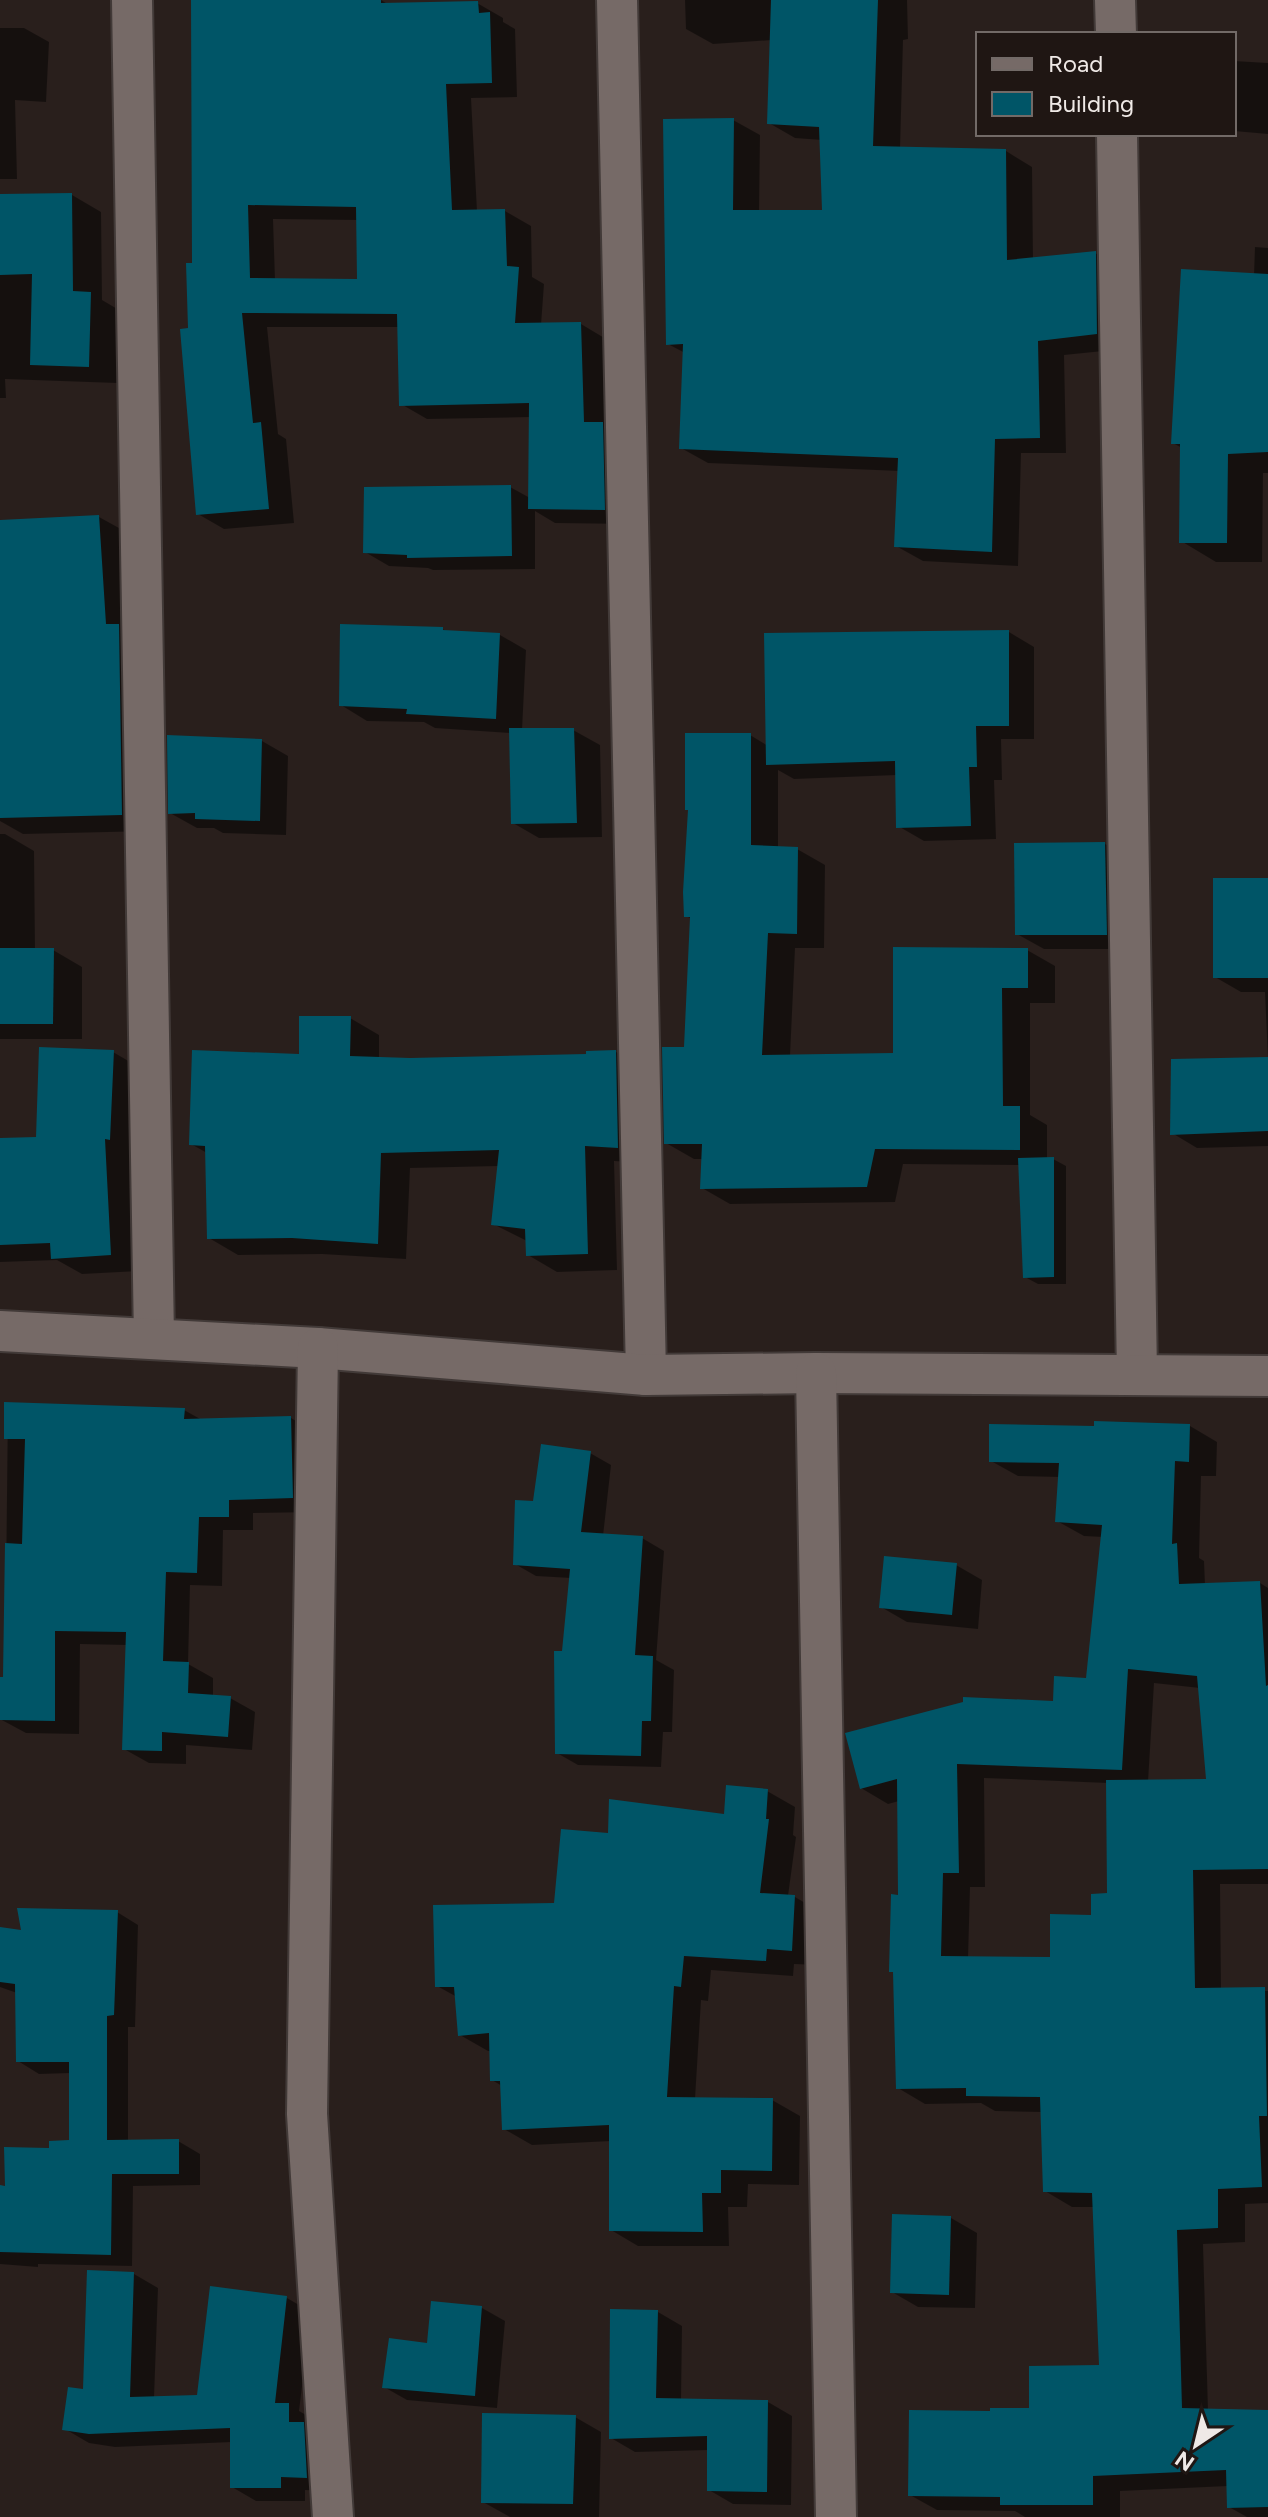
<svg xmlns="http://www.w3.org/2000/svg" width="1268" height="2517" font-family="Figtree,sans-serif">
<style>
.shadow{fill:#0007;fill-rule:evenodd}
.building{fill:#005567;fill-rule:evenodd}
.lines{fill:none;stroke-linecap:round;stroke-linejoin:round}
.minor-casing{stroke:#423a38;stroke-width:44}
.minor{stroke:#766a67;stroke-width:40}
</style>
<rect width="100%" height="100%" fill="#291f1c"/>
<g class="shadow">
<path d="M193,0H381L389,5L477,3L503,18V22L515,29L517,97L471,98L477,211H505L531,226L532,277L544,284L541,325L581,324L606,339L630,524L555,523L535,511V569L433,570L428,568L389,566L365,552L510,487L530,498V417L427,419L401,404L399,327H267L278,434L286,439L294,523L224,529L198,514L190,330L194,265ZM273,219L358,220L359,281L275,280Z"/>
<path d="M685,0H907L908,39L903,40L900,149L1006,151L1032,167L1033,259L1095,253L1122,268L1123,349L1064,355L1066,453H1021L1018,566L923,561L896,546L900,471L708,463L681,448L685,353L668,344L733,120L760,135L759,212H824L822,140L795,138L769,123L772,40L713,44L686,29Z"/>
<path d="M0,28H24L49,42L46,102L15,100L17,179H0Z"/>
<path d="M1234,61L1268,63V134L1234,131Z"/>
<path d="M72,195L101,212L102,300L119,310L117,383L5,379L6,398H0V240Z"/>
<path d="M1255,247L1268,248V473H1263L1262,562H1216L1181,541L1182,448L1173,443L1254,275Z"/>
<path d="M99,517L128,533L151,831L23,834L0,821V522Z"/>
<path d="M442,629L449,632L500,635L526,650L522,730H573L600,745L602,837L539,838L513,823L511,733L435,728L424,722L367,721L341,705Z"/>
<path d="M1009,632L1034,647V739H1001L1002,780H994L996,839L924,841L898,826L897,775L794,779L778,770V848L797,849L825,865L824,948H795L790,1056L895,1055L1027,950L1055,966V1003H1030V1115L1047,1125V1159H1053L1066,1166V1284H1038L1025,1277L1020,1165L903,1164L895,1202L730,1204L702,1188L704,1159H694L666,1143L686,1049L692,919L686,916L750,735L768,746Z"/>
<path d="M262,741L288,756L286,835L223,833L214,828H197L170,813Z"/>
<path d="M0,834H5L34,851L35,950H53L82,967V1039H0Z"/>
<path d="M1105,844L1131,859L1133,949H1044L1017,934Z"/>
<path d="M1268,880V1146L1197,1148L1172,1133L1268,1059L1265,992H1241L1215,977Z"/>
<path d="M350,1018L379,1035V1059L588,1056L616,1052L645,1068L647,1163L614,1161L617,1270L557,1272L528,1255L527,1241L493,1224L499,1166L410,1168L406,1259L322,1254L238,1255L209,1238L207,1153L191,1144Z"/>
<path d="M113,1052L142,1069L139,1271L82,1274L57,1260L0,1262V1140L38,1139Z"/>
<path d="M8,1404L184,1410L202,1420L291,1418L316,1433L317,1512L253,1513V1530H223L222,1586L190,1585L188,1664L213,1678V1697L230,1698L255,1712L252,1750L186,1745V1764L149,1763L124,1749L127,1645L80,1644L79,1734L26,1733L0,1719L5,1679Z"/>
<path d="M1190,1426L1217,1442L1216,1476H1201L1199,1558L1204,1561L1205,1585L1260,1583L1268,1588V1884H1220L1221,1990L1268,1991V2203L1245,2204V2242L1203,2244L1208,2410L1268,2411V2517H1247L1229,2507L1228,2486L1120,2491V2517H1025L1015,2511L937,2510L910,2495L992,2413L1031,2410L1101,2367L1094,2207H1072L1045,2191L1042,2112L995,2111L981,2103L925,2104L898,2088L895,1973L891,1971L900,1897L899,1801L888,1804L861,1788L1055,1703L1088,1680L1103,1537L1084,1536L1057,1521L1060,1477L1018,1476L991,1461L1096,1428ZM1154,1683L1200,1688L1208,1781L1148,1782ZM984,1778L1108,1783L1109,1895L1052,1960L968,1959L970,1887H985Z"/>
<path d="M590,1453L611,1465L603,1536L642,1538L664,1551L656,1660L674,1670L672,1732H663L661,1767L578,1765L557,1753L571,1578L536,1576L515,1564L535,1503Z"/>
<path d="M956,1565L982,1580L978,1629L907,1622L881,1607Z"/>
<path d="M767,1791L795,1807L793,1835L796,1837L788,1896L795,1897L822,1913L819,1965L794,1964L793,1976L711,1970L708,2001L701,2000L695,2099L772,2100L800,2116L799,2185L748,2184L747,2207H728L729,2246H638L611,2230V2141L532,2145L504,2129L502,2086L492,2080V2051H488L460,2035L457,1997L437,1986L555,1905L609,1835L726,1816Z"/>
<path d="M117,1912L138,1925L135,2027H128V2142L178,2141L200,2154V2185L133,2186L132,2266L38,2264V2267L0,2264V2187L7,2188L51,2150L71,2142V2073L39,2074L18,2061L17,1993L0,1987V1929L23,1932Z"/>
<path d="M951,2218L977,2233L975,2308L918,2307L892,2292Z"/>
<path d="M134,2274L158,2288L154,2398L199,2396L287,2298L311,2312L299,2411L313,2419L331,2491L305,2490V2501H256L232,2487V2442L115,2447L89,2443L65,2429L85,2391Z"/>
<path d="M482,2308L505,2321L497,2408L407,2400L384,2387L429,2345Z"/>
<path d="M658,2312L682,2326L681,2400L768,2402L792,2416L791,2505L733,2504L709,2490V2450L635,2452L611,2438Z"/>
<path d="M575,2417L601,2432L599,2517H510L483,2502Z"/>
</g>
<g class="building">
<path d="M191,0H381V3L478,1L479,13L490,12L492,83L446,84L452,210L505,209L507,266L519,267L515,323L581,322L584,422H603L605,510L528,509L529,403L399,406L397,314L242,313L253,423L261,422L269,509L196,515L180,329L188,328L186,263H192ZM248,205L356,207L357,279L250,278Z"/>
<path d="M771,0H878L873,146L1006,149L1007,260L1096,251L1097,334L1038,341L1040,438L995,439L992,552L894,547L898,458L679,449L683,344L666,345L663,119L734,118L733,210H822L819,127L767,124Z"/>
<path d="M72,193L73,291L91,292L89,367L30,365L32,274L0,275V194Z"/>
<path d="M1181,269L1268,274V452L1228,454L1227,543H1179L1180,444H1171Z"/>
<path d="M511,485L512,556L407,558V555L363,553L364,487Z"/>
<path d="M99,515L106,624H119L122,815L0,818V520Z"/>
<path d="M340,624L443,627V630L500,633L496,719L406,714L407,709L339,706Z"/>
<path d="M1009,630V726H976L977,767H969L971,826L896,828L895,761L766,765L764,633Z"/>
<path d="M509,728H574L577,823L511,824Z"/>
<path d="M685,733H751V845L798,847L797,934L768,933L762,1055L893,1053V947L1028,948V988H1002L1003,1106H1020V1150L875,1149L867,1187L700,1189L702,1144H664L662,1047H684L690,917H684L683,892L688,810H685Z"/>
<path d="M167,735L262,739L260,821L195,819V813L168,814Z"/>
<path d="M1105,842L1107,935H1015L1014,843Z"/>
<rect x="1213" y="878" width="55" height="100"/>
<path d="M0,948H54L53,1024H0Z"/>
<path d="M299,1016H351L350,1056L410,1058L586,1054V1051L616,1050L618,1148L585,1146L588,1254L526,1256L525,1229L491,1225L499,1150L381,1153L378,1244L292,1238L207,1239L205,1146L189,1145L192,1050L299,1054Z"/>
<path d="M39,1047L114,1050L110,1140L105,1139L111,1255L51,1259L50,1243L0,1245V1138L36,1137Z"/>
<path d="M1268,1057V1131L1170,1135L1171,1059Z"/>
<path d="M1054,1157V1277L1023,1278L1018,1158Z"/>
<path d="M4,1402L185,1408L184,1419L291,1416L293,1498L229,1500V1517H199L197,1573L166,1572L163,1661L189,1662L188,1693L231,1696L228,1737L162,1732V1751L122,1750L126,1632L55,1631V1721L0,1720V1677H3L5,1543L22,1544L25,1439H4Z"/>
<path d="M1094,1421L1190,1424L1189,1462L1175,1461L1172,1544L1177,1543L1179,1584L1260,1581L1266,1686L1268,1685V1869L1193,1870L1195,1988L1265,1987L1267,2116H1259L1262,2187L1218,2189V2228L1177,2230L1182,2408L1268,2410V2507L1227,2508L1226,2470L1093,2476V2505H1000V2497L908,2496L909,2410L990,2411V2408H1029V2366L1099,2365L1092,2193L1043,2192L1040,2097L966,2096V2088L896,2089L893,1972H889L891,1894L898,1895L897,1779L860,1789L845,1733L963,1702V1697L1053,1701L1054,1676L1086,1678L1102,1525L1055,1522L1059,1463L989,1462V1424L1094,1426ZM1128,1669L1197,1676L1206,1779L1106,1780L1107,1893L1091,1894V1915L1050,1914V1957L941,1956L943,1873H959L957,1764L1122,1770Z"/>
<path d="M541,1444L591,1451L581,1532L643,1536L635,1655L653,1656L651,1721H642L641,1756L555,1754L554,1651H562L570,1569L513,1565L515,1500L533,1501Z"/>
<path d="M884,1556L957,1563L952,1615L879,1608Z"/>
<path d="M726,1785L768,1789L766,1819H769L760,1893L795,1895L792,1951L767,1949L766,1961L684,1956L681,1987L674,1986L667,2097L773,2098L772,2171L721,2170V2193H702L703,2232L609,2231V2125L502,2130L500,2081H490L489,2033L458,2036L454,1987H435L433,1905L554,1903L561,1829L608,1833L609,1799L724,1814Z"/>
<path d="M17,1908L118,1910L114,2015L107,2016V2140L179,2139V2174H112L111,2255L0,2252V2185L5,2186L4,2147L49,2148V2141L69,2140V2062H16L15,1984L0,1982V1927L21,1930Z"/>
<path d="M892,2214L951,2216L949,2295L890,2293Z"/>
<path d="M87,2270L134,2272L130,2397L197,2395L210,2286L287,2296L275,2403H289V2422H304L307,2478L281,2477V2488H230V2428L89,2434L62,2430L68,2387L83,2389Z"/>
<path d="M431,2301L482,2306L475,2396L382,2388L389,2338L427,2343Z"/>
<path d="M610,2309L658,2310L656,2398L768,2400L767,2492L707,2491V2436L609,2439Z"/>
<path d="M482,2413L576,2415L573,2504L481,2503Z"/>
</g>
<g class="lines">
<defs>
<g id="minor">
<path d="M132,0L154,1339"/>
<path d="M617,0L646,1375"/>
<path d="M1115,0L1116,34"/>
<path d="M1117,134L1137,1375"/>
<path d="M0,1331L318,1348L646,1375L816,1373L1268,1376"/>
<path d="M318,1348L307,2114L333,2517"/>
<path d="M816,1373L836,2517"/>
</g>
</defs>
<use href="#minor" class="minor-casing"/>
<use href="#minor" class="minor"/>
</g>
<rect x="976" y="32" width="260" height="104" fill="#1f1613" stroke="#726a67" stroke-width="2"/>
<rect x="992" y="58" width="40" height="12" fill="#766a67" stroke="#726a67" stroke-width="2"/>
<text x="1048" y="72" font-size="24" fill="#efe9e6">Road</text>
<rect x="992" y="92" width="40" height="24" fill="#005567" stroke="#726a67" stroke-width="2"/>
<text x="1048" y="112" font-size="24" fill="#efe9e6">Building</text>
<g transform="translate(1196 2445) rotate(215)" stroke="#1f1613" stroke-width="6" paint-order="stroke">
<path d="M0-6L14 30L0 20L-14 30Z" fill="#efe9e6"/>
<text y="-12" font-size="22" font-weight="bold" text-anchor="middle" fill="#efe9e6">N</text>
</g>
</svg>
